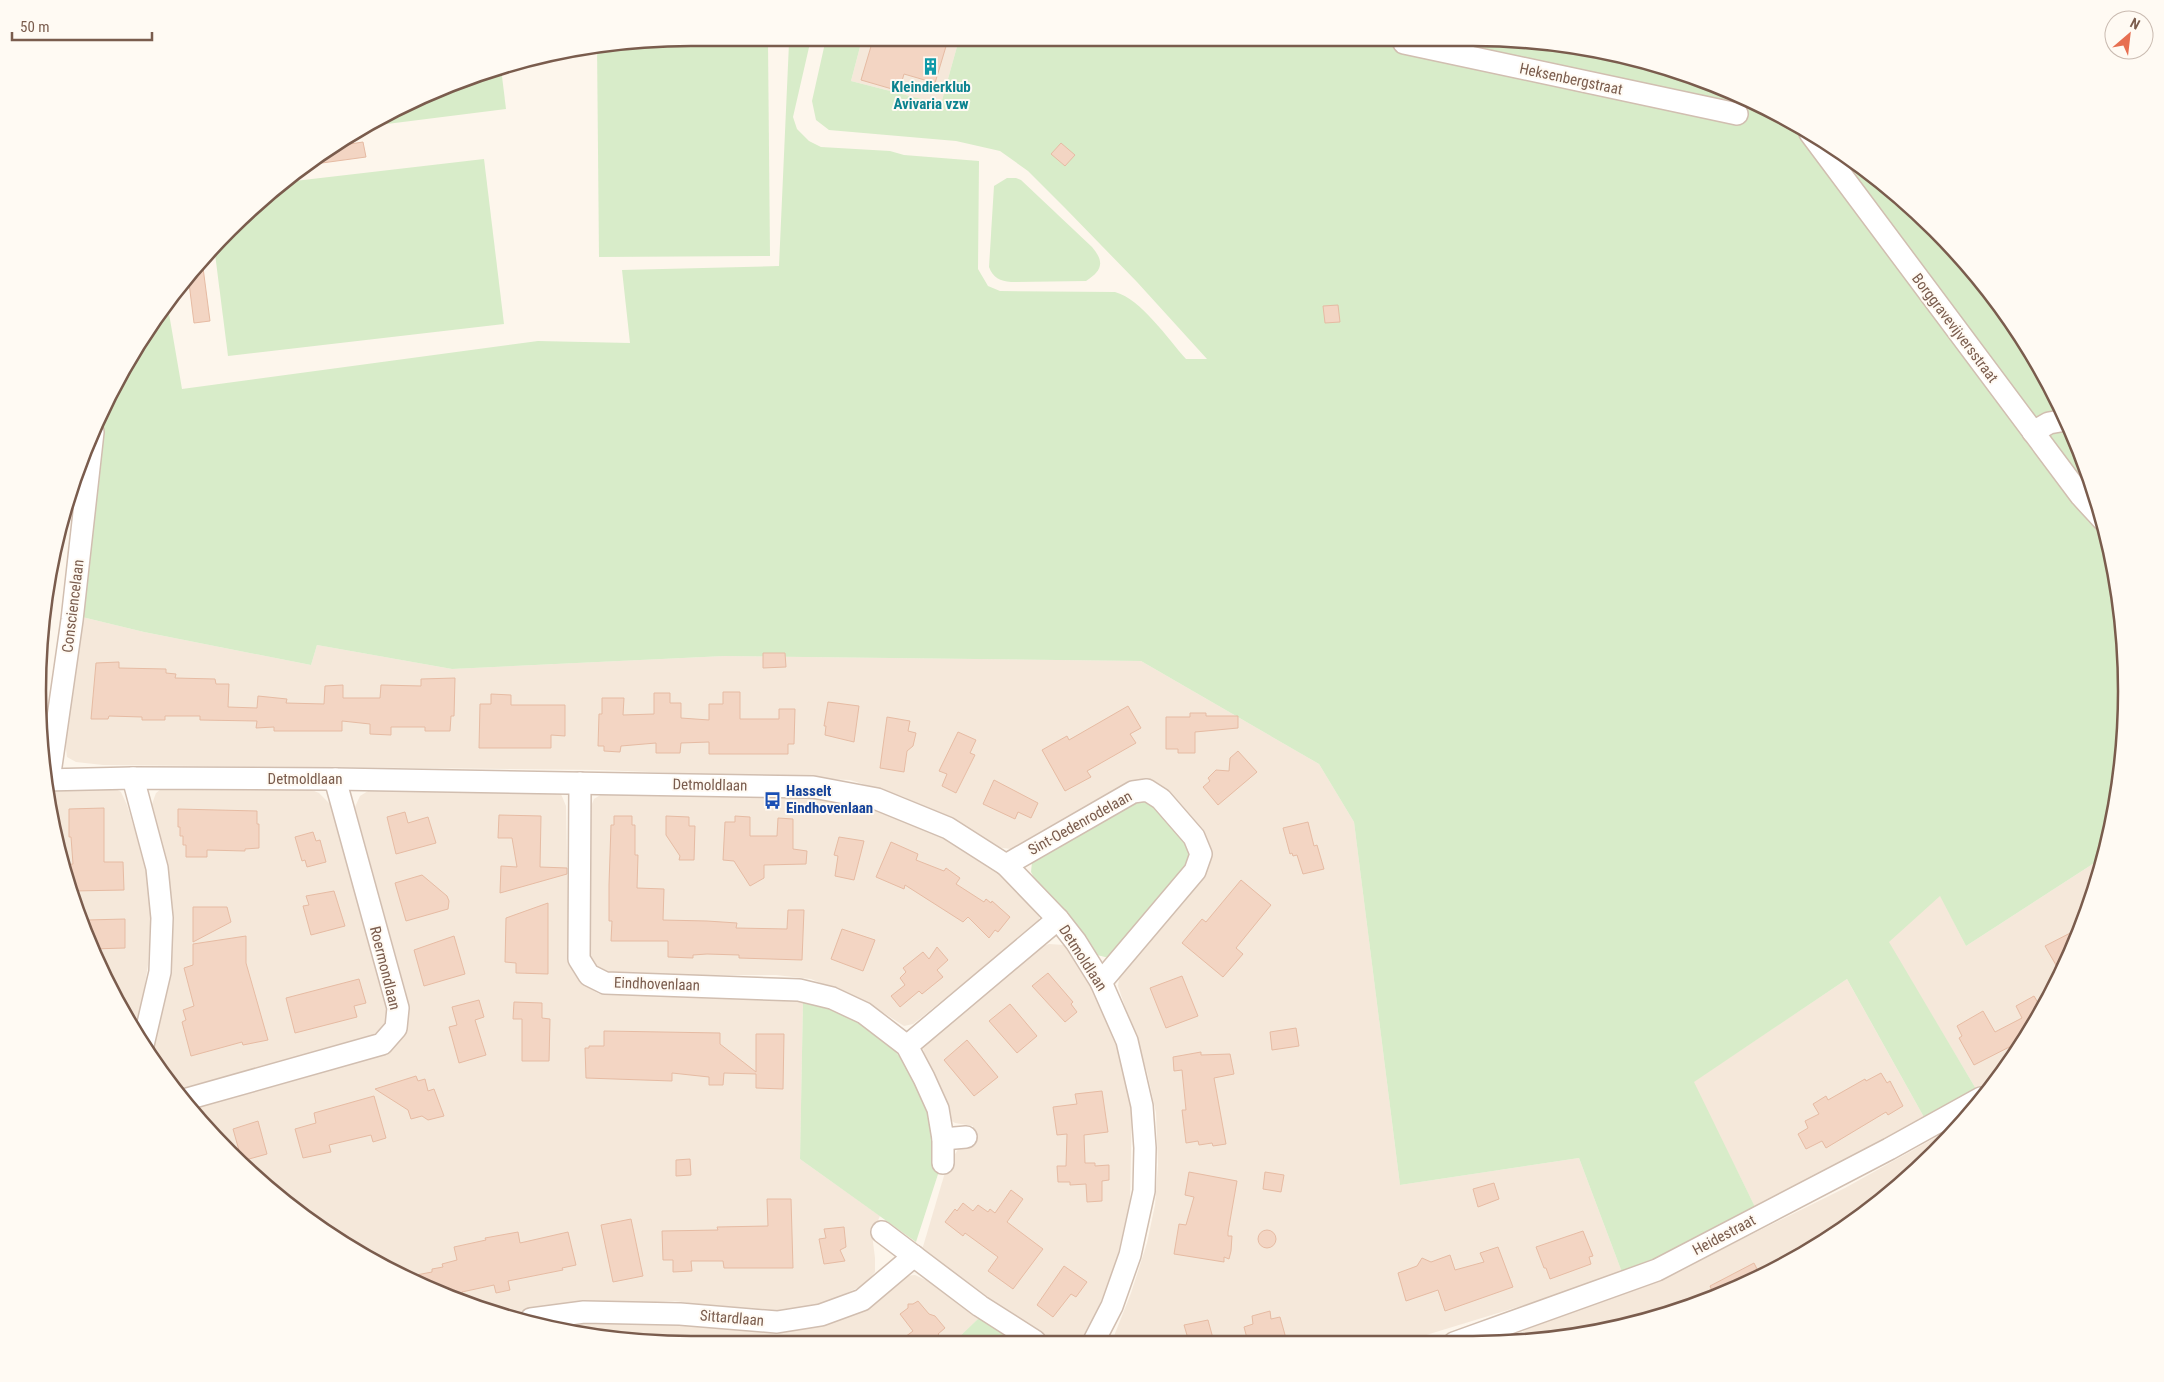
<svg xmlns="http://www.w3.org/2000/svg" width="2164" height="1382" font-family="'Roboto Condensed',sans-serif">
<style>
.residential{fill:#f5e8da}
.green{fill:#d8ecc9}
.building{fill:#f3d5c3;stroke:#e6bba3}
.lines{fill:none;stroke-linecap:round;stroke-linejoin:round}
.minor-casing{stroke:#d1beb0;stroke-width:24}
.minor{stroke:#fff;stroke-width:21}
.labels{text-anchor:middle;stroke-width:4;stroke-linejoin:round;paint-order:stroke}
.street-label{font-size:15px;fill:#7a5c4d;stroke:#fffaf3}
.culture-label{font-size:15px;font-weight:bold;fill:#0d838f;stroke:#fffaf3}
.transit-label{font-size:15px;font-weight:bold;fill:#164399;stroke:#fffaf3;text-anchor:start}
.rim{fill:none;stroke:#7a5c4d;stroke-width:2.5}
</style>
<rect width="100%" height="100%" fill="#fdf6ec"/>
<g class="residential">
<path d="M861,43H958L941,104L851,81Z"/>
<path d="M78,616L144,632L311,665L317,645L452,669L725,656L1141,661L1319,764L1354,822L1400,1185L1579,1158L1623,1275L1400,1343L1112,1341L1131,1293L1147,1243L1155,1205L1158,1165L1156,1113L1147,1072L1118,986L1120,973L1203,872L994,847L942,815L904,797L850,780L599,770L103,765L76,762L67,757L65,740Z"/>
<path d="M165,786H302L319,793L331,805L386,993L389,1011L385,1027L371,1036L186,1088L175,1086L152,1058L151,1051L159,1023L171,969L170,887L160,843L152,820V804L156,793Z"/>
<path d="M45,787L114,788L121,792L127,805L145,863L151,911L148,965L140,1015L136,1032L87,941L60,860Z"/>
<path d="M550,789L561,794L566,806L569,963L584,985L599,994L803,1000L800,1159L880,1216L872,1234L875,1258V1272L864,1285L821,1305L786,1312L729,1309L675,1301L598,1305L511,1313L441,1295L364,1257L260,1183L194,1107L391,1048L408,1018L406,993L355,807L360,796L368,791Z"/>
<path d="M602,794L819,797L851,801L887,813L947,838L989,865L1033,903L1040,915L1038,923L922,1017L913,1024L904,1026L870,1004L811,979L776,975H631L599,971L588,957L590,809L594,799Z"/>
<path d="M2102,858L2092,901L2039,1017L1996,1078L1976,1089L1888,942L1940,895L1966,946Z"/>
<path d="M1049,944L1064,945L1072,953L1099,998L1112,1026L1132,1102L1130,1201L1115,1267L1094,1318L1080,1341H1048L999,1309L922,1250L946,1169L960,1146L972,1142L973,1126L955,1123L950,1120L924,1055L923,1047L930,1036L1040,947Z"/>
<path d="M1847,979L1925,1119L1757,1211L1693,1082Z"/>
<path d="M1965,1121L1871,1209L1762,1277L1642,1322L1527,1341L1523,1331L1674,1273L1845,1188Z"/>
<path d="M915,1275L936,1285L980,1317L955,1341L606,1339L554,1325L608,1320L781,1332L905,1276Z"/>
</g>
<g class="green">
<path d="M605,43H768L770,256L599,257L597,45Z"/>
<path d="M789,43H810L793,117L797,129L809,141L821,147L890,151L904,155L979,161L978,269L988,286L1000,291L1115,292C1141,299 1168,339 1186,359H1207L1137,282L1065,208L1028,171L1000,151L956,141L829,130L816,120L812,101L825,43H861L851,81L941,104L958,43H1559L1723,87L1836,147L1904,199L1991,293L2059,402L2104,522L2125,648L2121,776L2102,858L1966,946L1940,896L1889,942L1976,1089L1925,1119L1847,979L1694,1082L1757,1211L1623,1275L1579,1158L1400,1185L1354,822L1319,764L1141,661L725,656L452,669L317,645L311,665L144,632L78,616L104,405L167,302L182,389L538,341L630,343L622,270L779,266Z"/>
<path d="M501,68L506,109L371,126L481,72Z"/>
<path d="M484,159L504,324L228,356L214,246L229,229L286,182Z"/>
<path d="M1007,178H1016L1021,180L1092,247C1105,262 1102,271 1086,281L1011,282C1000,281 993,278 989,267L994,186Z"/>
<path d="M1134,799L1157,802L1195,857L1109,958L1097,955L1038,885L1031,872L1032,862Z"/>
<path d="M803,1000C858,1018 893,1032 917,1088C920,1094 925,1102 927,1109C932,1127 931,1148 933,1166L940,1168L916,1242L800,1159Z"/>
<path d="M980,1317L1016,1341H955Z"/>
</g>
<g class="building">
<path d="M872,43H947L935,83L904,74L899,91L861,80Z"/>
<path d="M363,142L366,157L307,165L330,147Z"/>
<path d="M1061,143L1075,155L1065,166L1051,154Z"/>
<path d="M202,260L210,321L194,323L188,275Z"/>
<path d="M1338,305L1340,322L1325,323L1323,306Z"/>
<path d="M763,653H785L786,667L763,668Z"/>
<path d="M119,662V668L166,669V673L176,674L175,678L215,679L216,684H229L228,707L257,708L258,696L287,699L286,703L324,704L325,686L343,685V698H380L381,685L421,686V679L455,678L454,716H451L450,731H425V727H391V735L370,734V724L342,721V731H274V727L256,728L257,721L200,720V716H165V720H142V717L109,716L108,719H91L96,663Z"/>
<path d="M723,692H740V719H779V709H795L794,744H788V754H709V742L681,743L680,753H656V743L621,746L620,752L604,751V746H598L599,714H602V698H624L623,715L654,714V693H670V703H681V718L709,720V704H723Z"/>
<path d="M491,694L511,695V705H565V736L551,735V748H479L480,704H491Z"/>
<path d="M828,702L859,706L854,742L825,735L826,726H824Z"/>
<path d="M1128,706L1141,728L1130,734L1136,743L1087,771L1091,777L1065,791L1042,750L1067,736L1069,740Z"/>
<path d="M1190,713H1206V716H1238V728L1195,732V753H1178V749H1166V717H1190Z"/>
<path d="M887,717L910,721L908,731L916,733L913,746L907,751L904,772L880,768Z"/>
<path d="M958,732L976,740L970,753L975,755L956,793L942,786L947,774L939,771Z"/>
<path d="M1238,751L1257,772L1218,805L1203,787L1210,781L1208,778L1216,770L1229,771L1230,758Z"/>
<path d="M994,780L1038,803L1031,818L1018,812L1015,819L983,804Z"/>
<path d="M104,808V862H123L124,890L73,891V889H70L65,875V865L73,864L71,837H69V809Z"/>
<path d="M178,809L257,811V824H259V848L245,849V851L207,850V857H186V845H183V836H180V827H178Z"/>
<path d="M405,812L408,823L428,817L436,843L396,854L387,817Z"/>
<path d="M499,815L541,816L540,867L567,868V874L500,893L501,866L517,867L512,838H498Z"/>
<path d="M614,816H632V825H635V855H638L637,888L664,889L663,920L707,921L737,923L736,928L787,929L788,910H804L802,960L739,958V955L707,954L693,955V958L668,957V941H611L612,921H609V885L611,825H614Z"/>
<path d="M666,816L689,817V826H695L694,860H679L680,856L666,835Z"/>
<path d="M735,816L750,817V836H777L778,818L793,819V849L807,851L806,864L764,865V878L750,886L734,861L723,860L725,822H735Z"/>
<path d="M1308,822L1314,846L1317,845L1324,869L1303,874L1297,855L1293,856L1292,853L1290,854L1283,828Z"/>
<path d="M313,832L316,841L320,840L326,862L307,867L305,860L302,861L295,837Z"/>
<path d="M839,837L864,841L854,880L835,876L838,856L834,855Z"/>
<path d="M891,842L918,854L916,860L944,871L946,868L960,878L956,884L984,902L986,899L991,903L992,901L1010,917L998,932L995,930L989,938L968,917L963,922L905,885L904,889L876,877Z"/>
<path d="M422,875L447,896L449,901L448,909L406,921L395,883Z"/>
<path d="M1241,880L1271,905L1236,948L1243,954L1223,977L1182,943L1202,919L1206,922Z"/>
<path d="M334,891L345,926L311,935L303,906L309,905L306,896Z"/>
<path d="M548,903V974L516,973V963L505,962L506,918Z"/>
<path d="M193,907H227L231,922L193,942Z"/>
<path d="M125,919V948L92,949L88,943L87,920Z"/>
<path d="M2080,928L2070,949L2060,972L2045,946Z"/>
<path d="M842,929L875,940L863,971L831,959Z"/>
<path d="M246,936V963L268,1040L243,1045L242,1042L191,1056L182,1022L186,1020L183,1010L194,1006L184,968L193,965V944Z"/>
<path d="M454,936L465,974L424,986L414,950Z"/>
<path d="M937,947L948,960L937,970L943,977L922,994L919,991L900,1007L891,996L905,985L900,978L906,972L903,968L923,952L929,959Z"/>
<path d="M1048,973L1073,1002L1071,1004L1077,1012L1065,1022L1032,986Z"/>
<path d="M1182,976L1198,1016L1166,1028L1150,988Z"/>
<path d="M359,979L366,1003L354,1006L357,1017L295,1033L286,998Z"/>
<path d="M2034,996L2041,1008L2044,1006L2039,1018L2023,1040L1974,1065L1959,1038L1962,1036L1957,1026L1983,1011L1995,1032L2022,1018L2016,1006Z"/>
<path d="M479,1000L484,1017L475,1020L486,1055L459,1063L449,1027L457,1025L452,1007Z"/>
<path d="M514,1002L542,1003V1018L550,1019L549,1061H522V1019H513Z"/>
<path d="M1010,1004L1037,1036L1017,1053L989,1021Z"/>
<path d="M1296,1028L1299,1046L1272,1050L1270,1032Z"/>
<path d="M604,1031L720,1033V1044L756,1072V1034H784L783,1089L756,1088V1074L724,1073L723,1085H709V1077L672,1073V1081L586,1078L585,1048H589V1046H604Z"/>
<path d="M967,1040L998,1077L974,1096L944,1060Z"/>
<path d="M1201,1052V1055L1230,1054L1234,1074L1214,1078L1226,1144L1213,1146L1212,1143L1199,1145L1198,1141L1186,1143L1182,1110H1186L1182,1070L1174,1071L1173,1057Z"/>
<path d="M1881,1073L1887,1083L1890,1081L1903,1106L1888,1115L1886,1112L1826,1148L1822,1141L1806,1149L1798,1134L1808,1128L1805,1121L1819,1114L1813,1104L1826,1096L1828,1100L1865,1079L1866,1081Z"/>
<path d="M416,1076L418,1081L425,1079L428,1091L434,1089L444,1116L428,1120L422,1116L411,1119L408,1110L375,1089Z"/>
<path d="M1102,1091L1108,1132L1084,1135L1085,1163H1095V1166L1109,1165V1180L1102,1181V1201L1087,1202L1086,1184L1070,1185V1182H1058L1057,1166H1066L1067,1134L1057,1135L1053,1107L1077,1104L1075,1094Z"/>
<path d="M374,1096L386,1138L373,1142L371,1135L329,1145L331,1152L303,1158L295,1129L316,1123L314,1113Z"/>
<path d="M258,1121L267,1154L242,1161L233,1129Z"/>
<path d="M690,1159L691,1175L676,1176V1160Z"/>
<path d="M1189,1172L1237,1181L1228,1232V1236H1232L1231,1251L1229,1259L1224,1257V1262L1174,1254L1179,1224L1186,1225L1194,1197L1185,1195Z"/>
<path d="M1265,1172L1284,1175L1281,1192L1263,1189Z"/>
<path d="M1494,1183L1499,1199L1478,1207L1473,1189Z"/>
<path d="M1011,1190L1023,1199L1007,1222L1043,1249L1013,1289L988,1271L998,1257L965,1233L963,1236L945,1222L955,1209L957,1211L963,1203L973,1211L978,1205L988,1212L990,1209L995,1213Z"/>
<path d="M767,1199H791L793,1268H724L723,1261H691L692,1271L673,1272V1260H663L662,1231L718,1230L717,1227L768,1226Z"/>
<path d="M631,1219L643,1276L613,1282L601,1225Z"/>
<path d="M844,1227L846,1247L840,1250L845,1261L824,1264L819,1239L826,1238L824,1229Z"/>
<circle cx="1267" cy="1239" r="9"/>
<path d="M1583,1231L1593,1256L1589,1257L1591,1264L1550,1279L1546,1268H1544L1536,1247Z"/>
<path d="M518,1232L520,1243L568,1232L576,1265L562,1268L563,1270L508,1281L510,1290L496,1293L494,1285L462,1292L464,1301L441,1295L406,1277L432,1272V1269L443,1267L442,1264L457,1260L454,1247L486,1240L485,1238Z"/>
<path d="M1498,1247L1513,1287L1445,1311L1438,1290L1406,1301L1398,1273L1417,1266L1422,1258L1431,1262L1450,1255L1455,1270L1484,1262L1480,1253Z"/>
<path d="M1754,1263L1761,1277L1714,1295L1710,1286Z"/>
<path d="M1064,1266L1087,1282L1076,1297L1071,1294L1053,1317L1037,1305Z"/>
<path d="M918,1301L929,1314L935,1316L945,1328L938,1334L943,1340H901L913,1331L900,1314L908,1308V1304H913Z"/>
<path d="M1270,1311L1271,1319L1280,1317L1287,1342H1248L1244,1327L1253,1324L1252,1316Z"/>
<path d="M1208,1320L1214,1342H1189L1184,1325Z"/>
</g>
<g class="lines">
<defs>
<g id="minor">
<path d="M1404,43L1737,114"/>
<path d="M1810,133L2081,496L2104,521"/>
<path d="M2033,432L2049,423L2066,420"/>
<path d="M133,778L157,868L162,918L160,972L143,1045"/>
<path d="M44,780L133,778L335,779L813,787L877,799L948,828L1006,865L1058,919L1076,942L1101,982L1127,1041L1142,1106L1145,1148L1144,1191L1130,1255L1112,1306L1094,1341"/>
<path d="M49,780L72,620L93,432"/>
<path d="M580,783L579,959L589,975L605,983L799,990L832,998L864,1013L907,1046L924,1078L938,1109L943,1139V1163"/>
<path d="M1006,865L1133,792L1147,790L1161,799L1194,837L1201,854L1195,871L1101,982"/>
<path d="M907,1046L1058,919"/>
<path d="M187,1099L382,1044L396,1028L398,1008L335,779"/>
<path d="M943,1139L966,1137"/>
<path d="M882,1232L980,1306L1035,1341"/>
<path d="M531,1319L584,1312L680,1314L777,1322L821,1315L862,1300L914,1256"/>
<path d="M1454,1343L1657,1270L1889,1149L1981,1098"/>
</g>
</defs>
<use href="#minor" class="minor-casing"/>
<use href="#minor" class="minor"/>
</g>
<defs>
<symbol id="building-bare" viewBox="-9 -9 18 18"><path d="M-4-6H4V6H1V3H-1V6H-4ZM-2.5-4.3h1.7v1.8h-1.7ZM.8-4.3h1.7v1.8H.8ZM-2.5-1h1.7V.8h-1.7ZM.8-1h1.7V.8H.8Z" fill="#0f9aa8" stroke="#fffaf3" stroke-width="2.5" paint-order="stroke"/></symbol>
<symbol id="bus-bare" viewBox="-9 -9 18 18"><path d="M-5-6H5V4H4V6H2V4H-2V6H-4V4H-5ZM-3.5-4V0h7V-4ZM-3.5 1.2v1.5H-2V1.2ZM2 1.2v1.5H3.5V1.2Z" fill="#1a4fb4" stroke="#fffaf3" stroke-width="2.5" paint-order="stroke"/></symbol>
</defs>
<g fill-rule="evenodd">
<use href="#building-bare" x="918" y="54" width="25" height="25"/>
<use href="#bus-bare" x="760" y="788" width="25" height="25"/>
</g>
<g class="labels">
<g class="street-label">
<text transform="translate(1571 79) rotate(12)" y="5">Heksenbergstraat</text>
<text transform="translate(1955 328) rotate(53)" y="5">Borggravevijversstraat</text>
<text transform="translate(73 606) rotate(-83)" y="5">Consciencelaan</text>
<text x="305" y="784">Detmoldlaan</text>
<text transform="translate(710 785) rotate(1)" y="5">Detmoldlaan</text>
<text transform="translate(1080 823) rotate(-29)" y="5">Sint-Oedenrodelaan</text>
<text transform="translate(1083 958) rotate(57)" y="5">Detmoldlaan</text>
<text transform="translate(385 968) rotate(76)" y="5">Roermondlaan</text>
<text transform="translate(657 984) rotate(2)" y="5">Eindhovenlaan</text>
<text transform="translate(1724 1235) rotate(-28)" y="5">Heidestraat</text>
<text transform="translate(732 1318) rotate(5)" y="5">Sittardlaan</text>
</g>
<g class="culture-label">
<text x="931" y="92">Kleindierklub<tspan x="931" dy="17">Avivaria vzw</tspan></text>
</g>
<g class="transit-label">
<text x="786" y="796">Hasselt<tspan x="786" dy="17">Eindhovenlaan</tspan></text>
</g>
</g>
<path d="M0 0H2164V1382H0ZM691 46H1473A645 645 0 0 1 2118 691V691A645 645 0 0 1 1473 1336H691A645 645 0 0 1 46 691V691A645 645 0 0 1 691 46Z" fill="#fffaf3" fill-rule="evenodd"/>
<path class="rim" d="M691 46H1473A645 645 0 0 1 2118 691V691A645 645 0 0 1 1473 1336H691A645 645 0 0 1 46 691V691A645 645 0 0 1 691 46Z"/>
<g transform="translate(2129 35) rotate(28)"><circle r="24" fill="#fffaf3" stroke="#cabbb1"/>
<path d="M0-4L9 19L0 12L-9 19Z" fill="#e76f51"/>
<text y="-8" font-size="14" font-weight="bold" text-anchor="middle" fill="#7a5c4d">N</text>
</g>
<path d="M12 32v8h140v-8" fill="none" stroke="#7a5c4d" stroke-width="2.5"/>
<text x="20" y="32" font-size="15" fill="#7a5c4d" stroke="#fffaf3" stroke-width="4" paint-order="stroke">50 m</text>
</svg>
